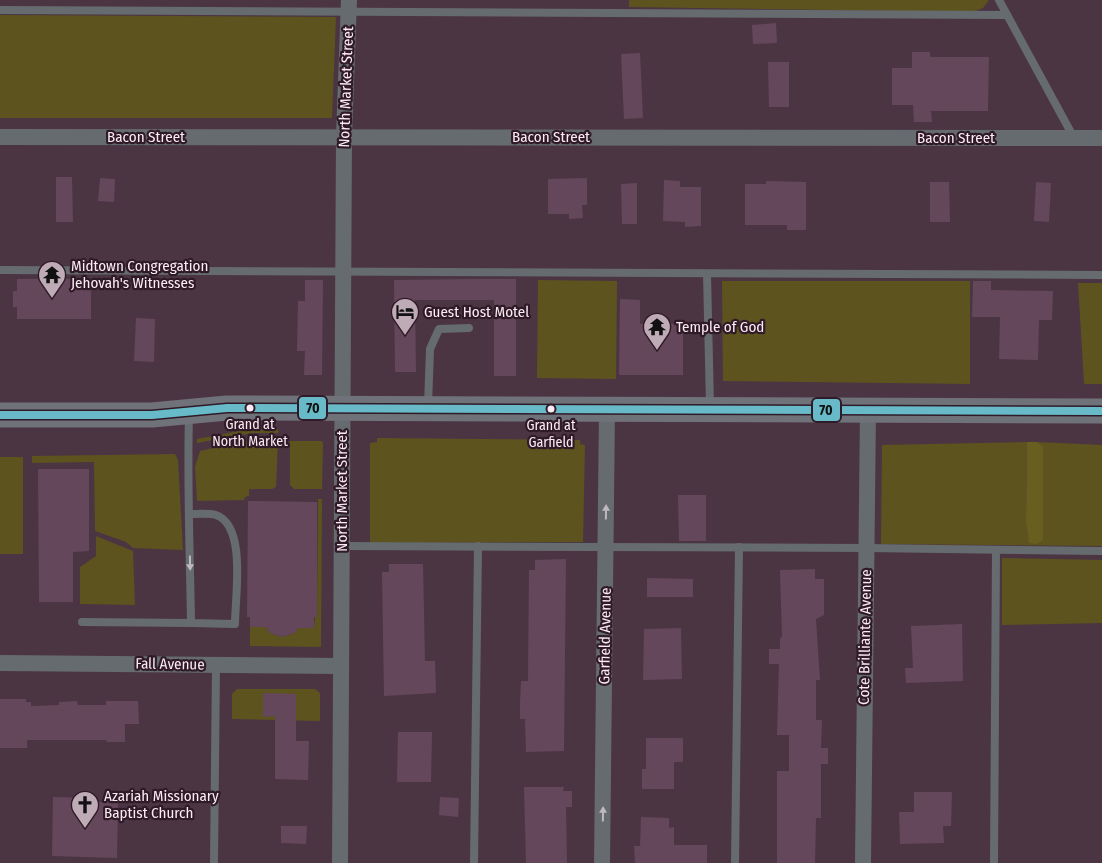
<svg xmlns="http://www.w3.org/2000/svg" width="1102" height="863" font-family="'Fira Sans Condensed',sans-serif">
<style>
.green{fill:#5d531f}
.forest{fill:#685e20}
.building{fill:#65475b}
.lines{fill:none;stroke-linecap:round;stroke-linejoin:round}
.service{stroke:#666b6f;stroke-width:8}
.minor{stroke:#666b6f;stroke-width:16}
.primary{stroke:#707279;stroke-width:25}
.bus-1-casing{stroke:#2f1b27;stroke-width:11}
.bus-1{stroke:#69bac8;stroke-width:8}
.oneway{fill:#c0b8bf}
.bus-dot{fill:#fcebf4;stroke:#2f1b27;stroke-width:2}
.labels{text-anchor:middle;stroke-width:4.5;stroke-linejoin:round;paint-order:stroke}
.bus-label{font-size:14px;fill:#fcebf4;stroke:#2f1b27}
.street-label{font-size:15px;fill:#fcebf4;stroke:#2f1b27}
.poi-label{font-size:15px;fill:#fcebf4;stroke:#2f1b27;text-anchor:start}
.line-badge{stroke:#2f1b27;stroke-width:2}
.pale-badge-label{font-size:14px;text-anchor:middle;font-weight:bold;fill:#111}
</style>
<rect width="100%" height="100%" fill="#4b3543"/>
<g class="green">
<path d="M629,0H989L983,8L973,12L629,7Z"/>
<path d="M0,15L336,17L332,118H0Z"/>
<path d="M538,280L617,281L616,379L537,378Z"/>
<path d="M722,281H970V384L723,381Z"/>
<path d="M1078,283H1102V384H1084Z"/>
<path d="M278,429V433H252L197,443V439L245,430Z"/>
<path d="M377,438L580,440V444L585,445L583,542L370,543V443L377,442Z"/>
<path d="M278,440L276,487L272,489H249V496L245,497L244,500L197,501L195,467L200,451L240,442Z"/>
<path d="M290,441H322L323,443L322,489H294L290,485Z"/>
<path d="M1027,442L1026,521L1043,540V446L1037,442L1102,445V546L881,544L882,445Z"/>
<path d="M175,454L178,460L183,550L133,548L126,542L95,531L94,462L32,463V456Z"/>
<rect x="0" y="457" width="23" height="97"/>
<path d="M318,499H322L321,647L250,646V627H266L270,633L282,637L294,633L299,628L314,627L315,617H317Z"/>
<path d="M96,536L133,551L135,605L80,604V567L96,556Z"/>
<path d="M1002,558L1102,560V623L1002,625Z"/>
<path d="M237,689H315L320,693V721L232,719V694Z"/>
</g>
<path class="forest" d="M1027,442H1037L1043,446V540L1037,544L1029,543L1026,521Z"/>
<g class="building">
<path d="M776,23L777,43L753,44L752,25Z"/>
<path d="M912,52H930V57H989L988,111H931L932,122H914L913,105H892V68H912Z"/>
<path d="M640,53L643,118L624,119L621,54Z"/>
<path d="M768,62H789V107H769Z"/>
<path d="M56,177H72L73,222H56Z"/>
<path d="M100,178L115,179L114,202L98,201Z"/>
<path d="M587,178V205H582L583,218L569,219V214H548V179Z"/>
<path d="M664,180L680,181V187H701V226L685,227V222L663,221Z"/>
<path d="M766,181L806,182V230H787V225H745V184H766Z"/>
<path d="M930,182H949L950,222H930Z"/>
<path d="M1036,182L1051,183L1049,222L1034,221Z"/>
<path d="M637,183V224H622L621,184Z"/>
<path d="M17,279H74V285H91V319H17V307H13V291H17Z"/>
<path d="M473,279H516V376H494V300H415L416,372H395L394,280Z"/>
<path d="M305,280H323L322,375H304L305,351H297L298,301H305Z"/>
<path d="M973,281H991V290L1053,291L1052,320H1039L1038,360L999,359L1000,317H972Z"/>
<path d="M620,299L640,300V324H683V375H619Z"/>
<path d="M136,318L155,319L154,362L134,361Z"/>
<path d="M38,469H89V551L73,552V602H39Z"/>
<path d="M678,495H706V541H679Z"/>
<path d="M248,501L317,502V617H314V628H299L294,633L282,637L270,633L266,627H250V617H247Z"/>
<path d="M566,559L564,751L526,752L525,719H520V703L521,681H528L529,570H535V560Z"/>
<path d="M389,564H423L425,661H435L436,693L384,696L382,572H389Z"/>
<path d="M815,569V579H824V615L816,619L820,680H816V720H822L821,748H828V764H821V818H816L815,863H777V771H789V735H777L779,664H769V649H780V638L782,637L780,570Z"/>
<path d="M647,578L693,579V597H647Z"/>
<path d="M962,624L963,681L906,683L905,668H913L911,626Z"/>
<path d="M681,628L682,679L643,680L644,629Z"/>
<path d="M263,693L296,694V741H309L308,780L275,779V716L263,717Z"/>
<path d="M0,699H26V702H31V706L59,705V702L77,701L78,705H106V701H138L139,724H125V742H107L106,740H27V748H0Z"/>
<path d="M398,732H432L431,782H397Z"/>
<path d="M646,738H683V762H674V789H642V769H646Z"/>
<path d="M524,787H564L563,791H572V807H566L567,863H526Z"/>
<path d="M914,792H952L951,826H943L944,843L900,844L899,812H914Z"/>
<path d="M53,797L93,798V802H118L117,858L52,856Z"/>
<path d="M440,797L459,798L458,817L439,815Z"/>
<path d="M641,817L669,818V828L674,827V845H707V863H635L634,846H640Z"/>
<path d="M281,826H307L306,844L281,843Z"/>
</g>
<g class="lines">
<g class="service">
<path d="M999,0L1074,138"/>
<path d="M0,10L1007,15"/>
<path d="M0,270L1102,275"/>
<path d="M707,274L710,405"/>
<path d="M428,406L430,349L439,329L469,328"/>
<path d="M189,416C187,485 190,554 191,623L235,624C235,597 247,526 216,515C209,513 197,514 189,514"/>
<path d="M342,546L867,548L1102,551"/>
<path d="M82,622L191,623"/>
<path d="M214,863L216,665"/>
<path d="M474,863L478,546"/>
<path d="M735,863L739,547"/>
<path d="M994,863L996,550"/>
</g>
<g class="minor">
<path d="M0,137L1102,138"/>
<path d="M0,663L341,666"/>
<path d="M340,863L344,136L349,0"/>
<path d="M602,863L607,409"/>
<path d="M863,863L868,410"/>
</g>
<path class="primary" d="M0,415H152L227,408L1102,411"/>
<defs>
<path id="bus-1" d="M0,415H152L227,408L1102,411"/>
</defs>
<use href="#bus-1" class="bus-1-casing"/>
<use href="#bus-1" class="bus-1"/>
</g>
<defs><path id="oneway-solid" d="M-6-.8H1V-3.2L6.5 0L1 3.2V.8H-6Z" transform="scale(1.25)"/></defs>
<g class="oneway">
<use href="#oneway-solid" transform="translate(606 512) rotate(-89)"/>
<use href="#oneway-solid" transform="translate(190 563) rotate(89)"/>
<use href="#oneway-solid" transform="translate(603 814) rotate(-89)"/>
</g>
<defs>
<symbol id="temple-pin" viewBox="-11 -11 22 30"><path d="M0 17L-7.5 6A9.5 9.5 0 1 1 7.5 6Z" fill="#beabb6" stroke="#2f1b27"/><path d="M0-6L5-2H3V0L6.5 2.5H4V6H1.5V3h-3V6H-4V2.5H-6.5L-3 0V-2H-5Z" fill="#111"/></symbol>
<symbol id="hotel-pin" viewBox="-11 -11 22 30"><path d="M0 17L-7.5 6A9.5 9.5 0 1 1 7.5 6Z" fill="#beabb6" stroke="#2f1b27"/><path d="M-6-4.5h1.5V1H6V5H4.5V3h-9V5H-6ZM-4 0a1.8 1.8 0 1 1 3.6 0ZM.5 0V-2.5h3Q6-2.5 6 0Z" fill="#111"/></symbol>
<symbol id="church-pin" viewBox="-11 -11 22 30"><path d="M0 17L-7.5 6A9.5 9.5 0 1 1 7.5 6Z" fill="#beabb6" stroke="#2f1b27"/><path d="M-1.2-6h2.4v3.5h3.3v2.4h-3.3V6h-2.4V-.1h-3.3v-2.4h3.3Z" fill="#111"/></symbol>
</defs>
<g fill-rule="evenodd">
<use href="#temple-pin" x="36" y="259" width="32" height="43"/>
<use href="#hotel-pin" x="389" y="296" width="32" height="43"/>
<use href="#temple-pin" x="641" y="311" width="32" height="43"/>
<use href="#church-pin" x="69" y="789" width="32" height="43"/>
</g>
<g class="bus-dot">
<circle cx="250" cy="408" r="4.5"/>
<circle cx="551" cy="409" r="4.5"/>
</g>
<g class="labels">
<g class="bus-label">
<text x="250" y="429">Grand at<tspan x="250" dy="17">North Market</tspan></text>
<text x="551" y="430">Grand at<tspan x="551" dy="17">Garfield</tspan></text>
</g>
<g class="street-label">
<text transform="translate(346 87) rotate(-88)" y="5">North Market Street</text>
<text x="146" y="142">Bacon Street</text>
<text x="551" y="142">Bacon Street</text>
<text x="956" y="143">Bacon Street</text>
<text transform="translate(342 491) rotate(-90)" y="5">North Market Street</text>
<text transform="translate(605 636) rotate(-89)" y="5">Garfield Avenue</text>
<text transform="translate(865 637) rotate(-89)" y="5">Cote Brilliante Avenue</text>
<text transform="translate(170 664) rotate(1)" y="5">Fall Avenue</text>
</g>
<g class="poi-label">
<text x="71" y="271">Midtown Congregation<tspan x="71" dy="17">Jehovah's Witnesses</tspan></text>
<text x="424" y="317">Guest Host Motel</text>
<text x="676" y="332">Temple of God</text>
<text x="104" y="801">Azariah Missionary<tspan x="104" dy="17">Baptist Church</tspan></text>
</g>
</g>
<g class="line-badge">
<rect x="298" y="396" width="29" height="24" rx="5" fill="#69bac8"/>
<rect x="812" y="398" width="29" height="24" rx="5" fill="#69bac8"/>
</g>
<g class="pale-badge-label">
<text x="313" y="413">70</text>
<text x="826" y="415">70</text>
</g>
</svg>
